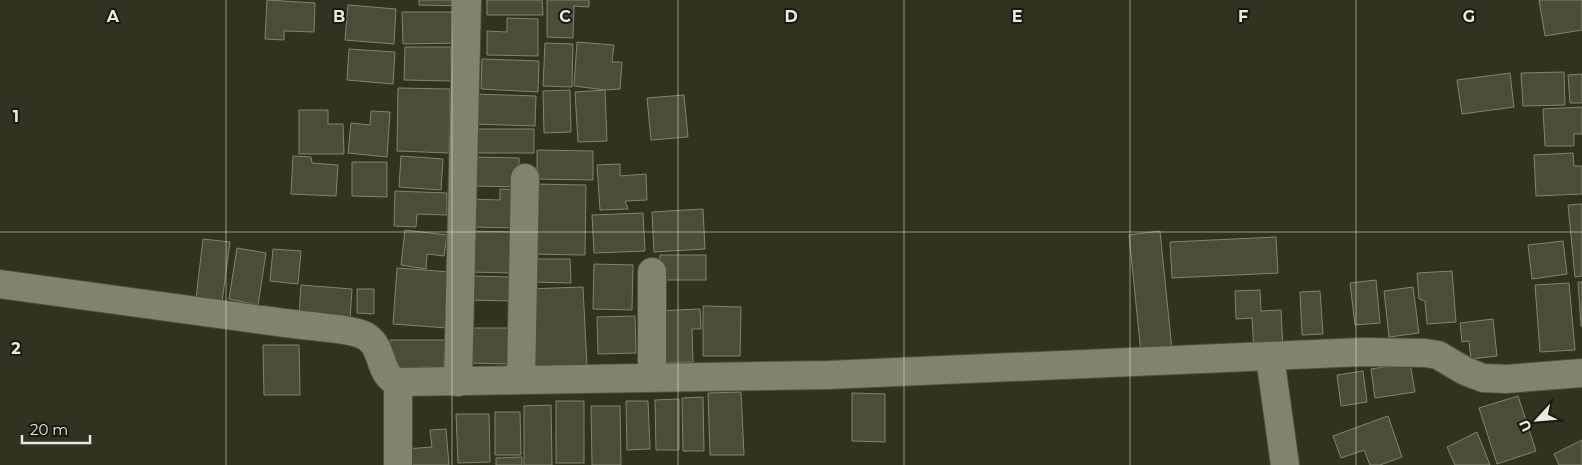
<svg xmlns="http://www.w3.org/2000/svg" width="1582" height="465" font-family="Montserrat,sans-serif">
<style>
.building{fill:#4d4b3a;stroke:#848370}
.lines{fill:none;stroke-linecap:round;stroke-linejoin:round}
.street-casing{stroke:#514f42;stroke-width:30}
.street{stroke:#83826f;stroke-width:28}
.grid{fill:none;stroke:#ebeae0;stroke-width:1;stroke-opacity:0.55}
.grid-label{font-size:16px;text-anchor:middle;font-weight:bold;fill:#ebeae0;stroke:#191912;stroke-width:4;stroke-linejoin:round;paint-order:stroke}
</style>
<rect width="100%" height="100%" fill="#333121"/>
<g class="building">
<path d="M267,0L315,3L314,32L284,31V40L265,39Z"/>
<path d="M419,0H460V6L419,5Z"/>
<path d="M487,0H542L543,15H487Z"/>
<path d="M547,0H589V7L574,6L573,38L547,37Z"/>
<path d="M1539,0H1582V30L1545,36Z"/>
<path d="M348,5L396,9L394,44L345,40Z"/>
<path d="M402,12H458L459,43L403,44Z"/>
<path d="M507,18L538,19V56L487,55V31L507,32Z"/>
<path d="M577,42L614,45L612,62H622L620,89L605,90L574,86Z"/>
<path d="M545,43L573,44L572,87L543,86Z"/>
<path d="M405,47H451V81L404,80Z"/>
<path d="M349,49L395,52L393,84L347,80Z"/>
<path d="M482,59L539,61L538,92L481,89Z"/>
<path d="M1564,72L1565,105L1523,106L1521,73Z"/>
<path d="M1510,73L1514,107L1462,114L1457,80Z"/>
<path d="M1582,74V103H1570L1568,75Z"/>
<path d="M398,88L450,89L449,153L397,151Z"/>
<path d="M570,90L571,132L544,133L543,91Z"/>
<path d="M605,90L607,141L578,142L575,92Z"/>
<path d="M473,94L536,96L535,126L473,124Z"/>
<path d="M684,95L688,137L651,140L647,98Z"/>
<path d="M1582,107V134H1574V146H1545L1543,109Z"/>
<path d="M299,110H328V124H343L344,154H299Z"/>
<path d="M371,111L390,112L387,157L348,153L351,123L370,125Z"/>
<rect x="473" y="129" width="61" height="24"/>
<path d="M537,150L593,151V180L537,179Z"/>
<path d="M1573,153L1574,166H1582V194L1536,196L1534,155Z"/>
<path d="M293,156L311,157L312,163L338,165L336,196L291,194Z"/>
<path d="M401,156L443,159L441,190L399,187Z"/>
<path d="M474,157L519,158V187L474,186Z"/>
<path d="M352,162H387V197L352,196Z"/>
<path d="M620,164V176L646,174L647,200L625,201L628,209L600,210L597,165Z"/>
<path d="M532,184L586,185L585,255L530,254Z"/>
<path d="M500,189L519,190V228L468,227V199L500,200Z"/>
<path d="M395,191L447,193V215L417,214L416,227L394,226Z"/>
<path d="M1582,204V276L1575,277L1568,205Z"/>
<path d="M703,209L705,249L654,252L652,212Z"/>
<path d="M643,213L645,251L594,253L592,215Z"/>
<path d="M405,230L447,235L444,256L427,254L426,269L401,265Z"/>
<path d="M467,231L516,232L515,273L467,272Z"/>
<path d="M1160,231L1172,350L1141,353L1129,235Z"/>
<path d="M1276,237L1278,273L1172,278L1170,242Z"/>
<path d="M203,239L230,242L222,302L196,299Z"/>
<path d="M1563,241L1567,274L1532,279L1528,245Z"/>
<path d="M237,248L266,253L258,305L229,299Z"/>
<path d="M273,249L301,251L298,284L270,281Z"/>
<rect x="660" y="255" width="46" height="25"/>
<path d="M531,259H570L571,283L531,282Z"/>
<path d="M594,264L633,265L632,310L593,309Z"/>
<path d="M397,268L451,272L447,328L393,324Z"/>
<path d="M1452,271L1456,322L1427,324L1425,301L1419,299L1417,273Z"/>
<path d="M469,276L512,277L511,301L468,300Z"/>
<path d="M1376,280L1380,323L1355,325L1350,283Z"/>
<path d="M1578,282H1582V326H1581Z"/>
<path d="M1569,283L1575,350L1540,352L1535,285Z"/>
<path d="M301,285L352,289L350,319L299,316Z"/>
<path d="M583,287L587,366L532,368L528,289Z"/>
<path d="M1413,287L1419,333L1389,337L1384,291Z"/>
<path d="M357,289H374V314L357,313Z"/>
<path d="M1260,290L1261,311L1281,310L1283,350L1254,351L1252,318L1236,319L1235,291Z"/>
<path d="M1320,291L1323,334L1302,335L1300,292Z"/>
<path d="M703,306L741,307L740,356H703Z"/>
<path d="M700,309L701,329H692L693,362L656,363L655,311Z"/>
<path d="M635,316L636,353L598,354L597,317Z"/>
<path d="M1493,319L1497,356L1471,359L1469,341L1462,342L1460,323Z"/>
<path d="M467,328H511V364L467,363Z"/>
<path d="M390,340H445L444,368L421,367L417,375H390Z"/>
<path d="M263,345H299L300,395H264Z"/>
<path d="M1410,363L1415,392L1375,398L1371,369Z"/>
<path d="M1363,371L1367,402L1341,406L1337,375Z"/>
<path d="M741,392L744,455H710L708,393Z"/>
<path d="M852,393L885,394V442L852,441Z"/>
<path d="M1518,396L1536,451L1497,464L1479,408Z"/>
<path d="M703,397L704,451H683L682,398Z"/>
<path d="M679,399V450H656L655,400Z"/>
<rect x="556" y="401" width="28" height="62"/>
<path d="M626,401H648L650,449L627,450Z"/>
<path d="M551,405L552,465H524V406Z"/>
<path d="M591,406H620L621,465H592Z"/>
<path d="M495,412H520L521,455H495Z"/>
<path d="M456,414H489L490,462L458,463Z"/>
<path d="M1388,416L1402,457L1380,465H1370L1364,450L1341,458L1333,436Z"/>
<path d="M446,429L449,465H407L405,449L432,447L430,430Z"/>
<path d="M1477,432L1490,465H1455L1447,447Z"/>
<path d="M1582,440V465H1559L1554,454Z"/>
<path d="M522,457V465H496V458Z"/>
</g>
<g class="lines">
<defs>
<g id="street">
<path d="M0,284C85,296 170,308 255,319C277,322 298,325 320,327C333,329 347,329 361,334C386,343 376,375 398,382L828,375L1362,352L1425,353L1438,355L1465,371L1483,378L1506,379L1582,373"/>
<path d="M1270,357L1285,465"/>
<path d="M652,377V272"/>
<path d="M521,380L525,178"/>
<path d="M398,382V465"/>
<path d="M458,382L467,0"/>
</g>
</defs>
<use href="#street" class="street-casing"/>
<use href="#street" class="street"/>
</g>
<path class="grid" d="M226,0V465M452,0V465M678,0V465M904,0V465M1130,0V465M1356,0V465M0,232H1582"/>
<g class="grid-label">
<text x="113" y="22">A</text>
<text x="339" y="22">B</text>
<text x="565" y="22">C</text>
<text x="791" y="22">D</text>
<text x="1017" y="22">E</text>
<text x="1243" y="22">F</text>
<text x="1469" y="22">G</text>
<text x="16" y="122">1</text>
<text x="16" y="354">2</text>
</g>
<g transform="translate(1537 420) rotate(244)" stroke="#191912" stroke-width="4" paint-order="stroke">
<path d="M0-4L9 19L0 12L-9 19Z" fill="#ebeae0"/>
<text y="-8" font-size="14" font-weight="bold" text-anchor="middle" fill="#ebeae0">U</text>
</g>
<path d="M22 435v8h68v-8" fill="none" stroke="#ebeae0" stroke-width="2.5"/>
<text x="30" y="435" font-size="15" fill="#ebeae0" stroke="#191912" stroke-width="4" paint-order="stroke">20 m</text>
</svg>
